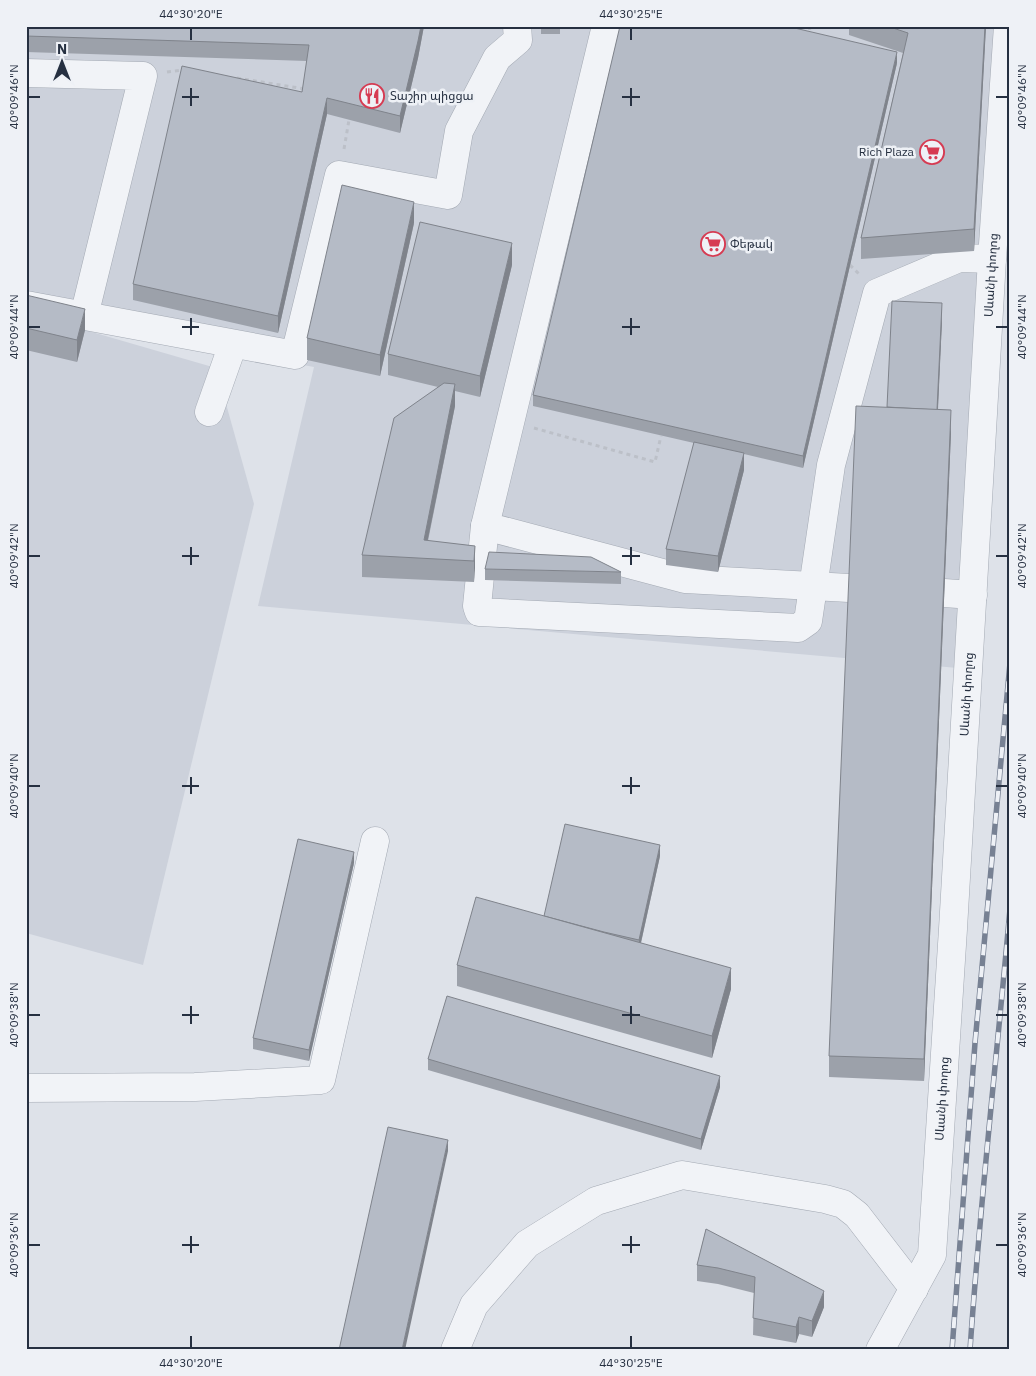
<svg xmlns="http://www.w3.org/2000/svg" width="1036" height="1376" font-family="'IBM Plex Sans','Noto Sans Armenian',sans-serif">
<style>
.built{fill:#ccd1db}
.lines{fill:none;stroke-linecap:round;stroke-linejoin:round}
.minor-casing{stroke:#a3a9b3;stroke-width:29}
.path{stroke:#bcc0c8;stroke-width:3;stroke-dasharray:4 4;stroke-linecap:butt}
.minor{stroke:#f1f3f7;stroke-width:28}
.rail-casing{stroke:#778193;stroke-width:5.5}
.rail{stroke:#eef1f6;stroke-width:4;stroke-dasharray:11;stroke-linecap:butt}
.wall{fill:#9ca1aa}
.shaded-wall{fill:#7f838b}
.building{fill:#b5bbc6;stroke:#7f838b}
.ticks{fill:none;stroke:#263041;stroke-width:2}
.labels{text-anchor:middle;stroke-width:5;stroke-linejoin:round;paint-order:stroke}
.poi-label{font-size:12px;fill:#263041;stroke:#eef1f6;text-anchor:start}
.street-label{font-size:12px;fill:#263041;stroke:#eef1f6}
.neatline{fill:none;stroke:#263041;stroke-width:2}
.ticks-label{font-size:12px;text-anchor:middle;fill:#263041}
</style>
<rect width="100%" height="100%" fill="#dee2e9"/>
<g class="built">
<path d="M26,26H995L969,669L258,606L314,367L85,325L26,308Z"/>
<path d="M26,316L85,330L216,368L254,504L143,965L26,933Z"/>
</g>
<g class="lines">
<defs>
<g id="minor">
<path d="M606,26L485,526L685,579L849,588"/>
<path d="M26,73L143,76L84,316"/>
<path d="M26,305L295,355L339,175L448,195L459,131L497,58L518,40L517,26"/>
<path d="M209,412L233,344"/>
<path d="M485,526L477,606L479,612L798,628L808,621L831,465L877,293L959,258L992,259"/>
<path d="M944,593L973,595"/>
<path d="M26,1088L195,1087L321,1080L375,841"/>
<path d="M455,1350L474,1305L527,1244L596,1201L682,1175L825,1199L843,1204L857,1215L914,1289"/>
<path id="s1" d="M880,1350L932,1255L953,929L992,259L1008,26"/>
</g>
</defs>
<use href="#minor" class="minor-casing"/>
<g class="path">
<path d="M809,26L811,36"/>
<path d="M167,72L183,70"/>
<path d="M237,78L305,89"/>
<path d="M344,149L349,120"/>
<path d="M850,265L860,275"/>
<path d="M534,428L655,462L661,436"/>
</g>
<use href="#minor" class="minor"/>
<defs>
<g id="rail">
<path d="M952,1350L975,1043L1010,663"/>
<path d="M970,1350C980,1202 997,1056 1010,909"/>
</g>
</defs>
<use href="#rail" class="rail-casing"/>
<use href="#rail" class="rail"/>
</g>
<g class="wall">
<path d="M26,26H424L418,58L400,133L327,114L278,333L133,300V284L302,92L307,61L26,52Z"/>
<rect x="541" y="26" width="19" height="8"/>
<path d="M849,26H986L974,251L861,259V238L903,53L849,35Z"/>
<path d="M897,63L803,468L744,454V470L718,572L666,565V549L694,443L533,406V395Z"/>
<path d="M414,223L380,376L307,360V338Z"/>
<path d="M512,265L480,397L455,391V406L428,541L475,546L474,582L362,577V555L438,387L388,375V354Z"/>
<path d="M26,295L85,330L77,362L26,350Z"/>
<path d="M942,320L938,410L951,432L924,1081L829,1077V1056L887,407Z"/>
<path d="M485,569L621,572V584L485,580Z"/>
<path d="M660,856L641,943L731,989L712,1058L457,986V965L544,916Z"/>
<path d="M354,863L309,1061L253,1049V1038Z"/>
<path d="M428,1059L720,1087L701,1150L428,1070Z"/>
<path d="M706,1229L824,1307L812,1337L799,1334L796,1343L753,1335L754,1293L718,1284L697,1281V1265Z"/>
</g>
<g class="shaded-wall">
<path d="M421,26H424L418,58L400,133V116Z"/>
<path d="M985,26H986L974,251V229Z"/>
<path d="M897,52V63L803,468V456Z"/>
<path d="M327,98V114L278,333V316Z"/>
<path d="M414,202V223L380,376V355Z"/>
<path d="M512,243V265L480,397V376Z"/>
<path d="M942,303V320L937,427V410Z"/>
<path d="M85,309V330L77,362V340Z"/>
<path d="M455,384V406L424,558V540Z"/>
<path d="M951,410V432L924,1081V1059Z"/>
<path d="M744,453V470L718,572V556Z"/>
<path d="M475,546V568L474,582V561Z"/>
<path d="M660,845V856L639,951V940Z"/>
<path d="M354,852V863L309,1061V1050Z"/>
<path d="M731,968V989L712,1058V1036Z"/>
<path d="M720,1076V1087L701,1150V1139Z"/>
<path d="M448,1140V1151L405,1350H402Z"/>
<path d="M824,1291V1307L812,1337V1321Z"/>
<path d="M799,1317V1334L796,1343V1327Z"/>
</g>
<g class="building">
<path d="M26,26H421L418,41L400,116L327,98L278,316L133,284L182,66L302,92L309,45L26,36Z"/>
<path d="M620,26H786L897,52L803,456L533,395Z"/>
<path d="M887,26H985L974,229L861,238L908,33Z"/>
<path d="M342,185L414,202L380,355L307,338Z"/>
<path d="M420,222L512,243L480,376L388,354Z"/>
<path d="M26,295L85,309L77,340L26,328Z"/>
<path d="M892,301L942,303L937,410L887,407Z"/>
<path d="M444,383L455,384L424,540L475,546L474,561L362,555L394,418Z"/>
<path d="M856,406L951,410L924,1059L829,1056Z"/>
<path d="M694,442L744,453L718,556L666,549Z"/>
<path d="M489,552L591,557L621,572L485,569Z"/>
<path d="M565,824L660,845L639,940L604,932L544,916Z"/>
<path d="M298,839L354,852L309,1050L253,1038Z"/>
<path d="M476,897L731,968L712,1036L457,965Z"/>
<path d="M447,996L720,1076L701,1139L428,1059Z"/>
<path d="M388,1127L448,1140L402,1350H339Z"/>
<path d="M706,1229L824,1291L812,1321L799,1317L796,1327L753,1318L755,1277L718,1268L697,1265Z"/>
</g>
<path class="ticks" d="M191,28V40M631,28V40M191,88V106M631,88V106M28,97H40M182,97H199M622,97H640M996,97H1008M191,318V335M631,318V335M28,327H40M182,327H199M622,327H640M996,327H1008M191,547V565M631,547V565M28,556H40M182,556H199M622,556H640M996,556H1008M191,777V794M631,777V794M28,786H40M182,786H199M622,786H640M996,786H1008M191,1006V1024M631,1006V1024M28,1015H40M182,1015H199M622,1015H640M996,1015H1008M191,1236V1253M631,1236V1253M28,1245H40M182,1245H199M622,1245H640M996,1245H1008M191,1336V1348M631,1336V1348"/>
<defs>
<symbol id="restaurant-ring" viewBox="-11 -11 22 22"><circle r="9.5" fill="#eef1f6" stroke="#d63b52" stroke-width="1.5"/><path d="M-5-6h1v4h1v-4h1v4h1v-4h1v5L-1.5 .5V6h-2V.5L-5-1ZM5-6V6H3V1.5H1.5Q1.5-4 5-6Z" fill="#d63b52"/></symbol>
<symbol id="supermarket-ring" viewBox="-11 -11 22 22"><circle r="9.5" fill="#eef1f6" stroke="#d63b52" stroke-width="1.5"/><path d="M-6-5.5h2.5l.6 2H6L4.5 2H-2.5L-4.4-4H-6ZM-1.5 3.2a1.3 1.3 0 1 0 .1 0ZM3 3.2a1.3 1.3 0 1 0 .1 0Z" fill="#d63b52"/></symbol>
</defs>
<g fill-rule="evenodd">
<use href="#restaurant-ring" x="358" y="82" width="28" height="28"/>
<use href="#supermarket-ring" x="918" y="138" width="28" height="28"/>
<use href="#supermarket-ring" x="699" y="230" width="28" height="28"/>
</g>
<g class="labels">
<g class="poi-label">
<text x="390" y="100">Տաշիր պիցցա</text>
<text x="914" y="156" text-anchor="end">Rich Plaza</text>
<text x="730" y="248">Փեթակ</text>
</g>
<g class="street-label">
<text dy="4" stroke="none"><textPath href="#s1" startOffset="1090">Սևանի փողոց</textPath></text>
<text dy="4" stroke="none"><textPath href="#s1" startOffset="670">Սևանի փողոց</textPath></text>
<text dy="4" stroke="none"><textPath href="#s1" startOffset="265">Սևանի փողոց</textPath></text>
</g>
</g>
<rect width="1036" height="1376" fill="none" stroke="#eef1f6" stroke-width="55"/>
<g transform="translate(62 62)" stroke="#eef1f6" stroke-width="4" paint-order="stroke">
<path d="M0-4L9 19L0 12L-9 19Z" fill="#263041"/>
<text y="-8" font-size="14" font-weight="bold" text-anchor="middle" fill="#263041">N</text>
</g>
<rect x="28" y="28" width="980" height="1320" class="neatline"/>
<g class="ticks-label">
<text x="191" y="18">44°30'20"E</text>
<text x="631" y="18">44°30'25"E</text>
<text transform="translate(14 97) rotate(-90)" y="4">40°09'46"N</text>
<text transform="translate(1022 97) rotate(-90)" y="4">40°09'46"N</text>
<text transform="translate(14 327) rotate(-90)" y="4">40°09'44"N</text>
<text transform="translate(1022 327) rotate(-90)" y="4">40°09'44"N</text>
<text transform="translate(14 556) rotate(-90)" y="4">40°09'42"N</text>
<text transform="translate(1022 556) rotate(-90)" y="4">40°09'42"N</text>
<text transform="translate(14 786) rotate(-90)" y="4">40°09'40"N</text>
<text transform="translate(1022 786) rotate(-90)" y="4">40°09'40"N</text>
<text transform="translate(14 1015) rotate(-90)" y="4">40°09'38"N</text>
<text transform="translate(1022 1015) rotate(-90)" y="4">40°09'38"N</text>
<text transform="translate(14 1245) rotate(-90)" y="4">40°09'36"N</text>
<text transform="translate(1022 1245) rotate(-90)" y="4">40°09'36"N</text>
<text x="191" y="1367">44°30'20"E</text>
<text x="631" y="1367">44°30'25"E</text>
</g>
</svg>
